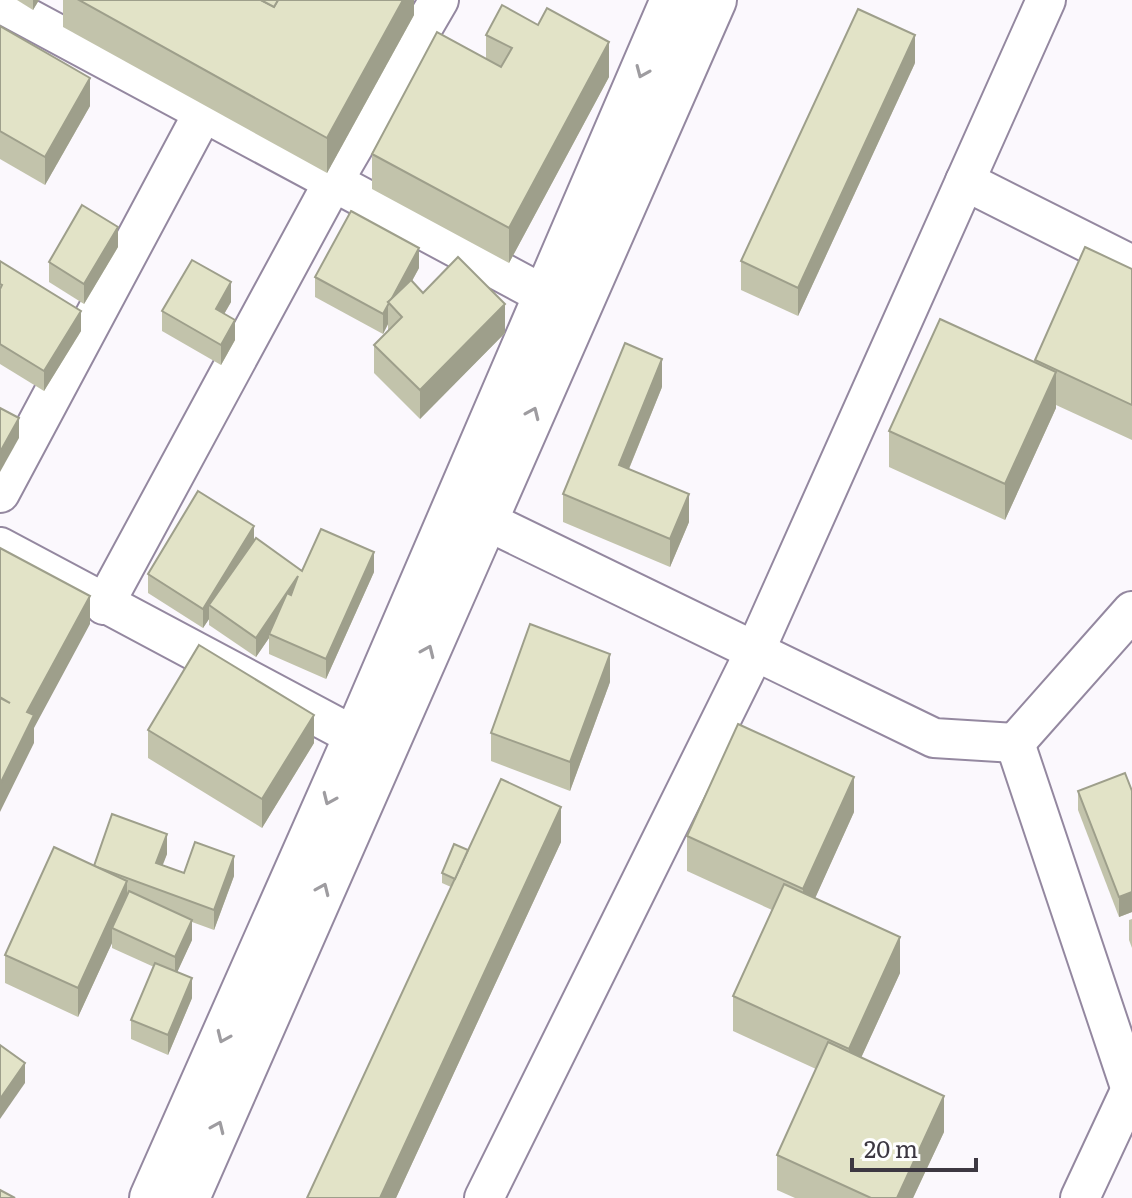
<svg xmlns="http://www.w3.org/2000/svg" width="1132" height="1198" font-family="Literata,serif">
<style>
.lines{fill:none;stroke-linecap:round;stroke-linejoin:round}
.minor-casing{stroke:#9488a0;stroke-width:42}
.tertiary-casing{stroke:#9488a0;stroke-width:48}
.minor{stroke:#fff;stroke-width:38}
.tertiary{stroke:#fff;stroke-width:44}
.wall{fill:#c2c3ab}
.shaded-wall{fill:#9e9f8b}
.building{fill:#e2e3c7;stroke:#9e9f8b;stroke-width:2}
.oneway{stroke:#9e9ca0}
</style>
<rect width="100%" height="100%" fill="#fbf8fd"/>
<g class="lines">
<defs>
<g id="minor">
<path d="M0,3L546,296"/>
<path d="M965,181L1132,265"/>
<path d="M0,493L203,113"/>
<path d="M458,507L934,738L1015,743"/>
<path d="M0,547L356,737"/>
<path d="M104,605L333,182L439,0"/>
<path d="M1015,743L1132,1093"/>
<path d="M1015,743L1132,611"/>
<path d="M484,1198L755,651L1046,0"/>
<path d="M1080,1198L1130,1091"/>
</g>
<g id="tertiary">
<path d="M152,1198L356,737L673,0"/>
<path d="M187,1198L714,0"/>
</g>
</defs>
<use href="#minor" class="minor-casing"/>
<use href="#tertiary" class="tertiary-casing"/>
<use href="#minor" class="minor"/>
<use href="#tertiary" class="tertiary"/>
</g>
<g class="wall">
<path d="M17,0H39L33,10Z"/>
<path d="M63,0H414V15L327,173L63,27Z"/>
<path d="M0,26L90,106L45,185L0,159Z"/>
<path d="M486,35L609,77L509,263L372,189V154L486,59Z"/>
<path d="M915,63L798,316L741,290V261Z"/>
<path d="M118,247L84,304L49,282V262Z"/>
<path d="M0,261L81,331L44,391L0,364Z"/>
<path d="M419,268L412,281L423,293L505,333L420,419L374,373V345L388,331V324L383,334L315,297V277Z"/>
<path d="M1132,269V440L1056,405V408L1005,520L889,467V431L1035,362V360Z"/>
<path d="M231,302L224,314L235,340L221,365L162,331V311Z"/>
<path d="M662,387L629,469L689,522L670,567L563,522V494Z"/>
<path d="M254,540L302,571L374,572L326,679L269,654V638L256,657L209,625V619L203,628L148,593V574Z"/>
<path d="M610,682L570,791L491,761V733Z"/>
<path d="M148,730L314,743L262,828L148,758Z"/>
<path d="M1078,791H1132V912L1119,917L1078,810Z"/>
<path d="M854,812L815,898L900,973L861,1058L944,1132L913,1198H795L777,1190V1155L816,1069L733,1031V996L772,910L687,871V836Z"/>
<path d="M561,842L396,1198H307L451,887L442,883V873L468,850Z"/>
<path d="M167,854L162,865L184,873L234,876L214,930L192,922V940L177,972L192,998L168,1055L131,1039V1020L154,967L112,948V943L78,1017L5,983V955L94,866Z"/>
<path d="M1132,919V948L1129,940V920Z"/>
</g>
<g class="shaded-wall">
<path d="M33,0H39L33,10Z"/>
<path d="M403,0H414V15L327,173V138Z"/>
<path d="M915,35V63L798,316V288Z"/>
<path d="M609,42V77L509,263V228Z"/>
<path d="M90,78V106L45,185V157Z"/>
<path d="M118,227V247L84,304V284Z"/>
<path d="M419,248V268L396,310L389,303Z"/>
<path d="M231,282V302L216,328V309Z"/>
<path d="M505,304V333L420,419V390Z"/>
<path d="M388,305V324L383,334V314Z"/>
<path d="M81,311V331L44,391V371Z"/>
<path d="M235,320V340L221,365V345Z"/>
<path d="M662,359V387L619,493V465Z"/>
<path d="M1056,372V408L1005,520V484Z"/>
<path d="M19,418V438L0,472V452Z"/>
<path d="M689,494V522L670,567V539Z"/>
<path d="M254,526V546L209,605V619L203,628V609Z"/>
<path d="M374,552V572L326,679V659Z"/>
<path d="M298,576V596L269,634V638L256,657V638Z"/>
<path d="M90,596V624L34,728V743L0,812V784L27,712Z"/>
<path d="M610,654V682L570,791V762Z"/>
<path d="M314,715V743L262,828V799Z"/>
<path d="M854,777V812L803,925V889Z"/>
<path d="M561,807V842L396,1198H380Z"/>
<path d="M167,834V854L156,883V863Z"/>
<path d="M234,856V876L214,930V910Z"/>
<path d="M127,881V909L112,928V943L78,1017V988Z"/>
<path d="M1132,892V912L1119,917V897Z"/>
<path d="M192,920V940L175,977V957Z"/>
<path d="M900,937V973L849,1084V1049Z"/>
<path d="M192,978V998L168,1055V1035Z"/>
<path d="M25,1063V1083L0,1119V1099Z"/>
<path d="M944,1096V1132L913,1198H897Z"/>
</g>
<g class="building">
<path d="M79,0H261L274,7L278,0H403L327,138Z"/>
<path d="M261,0H278L274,7Z"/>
<path d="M502,5L538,25L547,8L609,42L509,228L372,154L437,32L501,67L512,48L486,35Z"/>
<path d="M858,9L915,35L798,288L741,261Z"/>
<path d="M0,26L90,78L45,157L0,131Z"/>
<path d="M82,205L118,227L84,284L49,262Z"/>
<path d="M351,211L419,248L391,300L388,302L389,303L383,314L315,277Z"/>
<path d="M1085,247L1132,269V405L1035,360Z"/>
<path d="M458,257L505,304L420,390L374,345L402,317L388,302L411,280L423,293Z"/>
<path d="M192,260L231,282L216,309L235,320L221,345L162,311Z"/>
<path d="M0,261L81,311L44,371L0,344V289L2,285L0,284Z"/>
<path d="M940,319L1056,372L1005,484L889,431Z"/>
<path d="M625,343L662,359L619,465L689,494L670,539L563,494Z"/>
<path d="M0,408L19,418L0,452Z"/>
<path d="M198,491L254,526L203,609L148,574Z"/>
<path d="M321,529L374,552L326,659L269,634L287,593L291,595L298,576L256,638L209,605L256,538L302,571Z"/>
<path d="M0,548L90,596L27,712L34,715L0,784V698L10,703L0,697Z"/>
<path d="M530,624L610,654L570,762L491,733Z"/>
<path d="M199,645L314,715L262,799L148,730Z"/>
<path d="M738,724L854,777L803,889L687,836Z"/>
<path d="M1125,773L1132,791V892L1119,897L1078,791Z"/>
<path d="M501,779L561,807L380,1198H307Z"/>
<path d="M112,814L167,834L156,863L184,873L195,842L234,856L214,910L94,866Z"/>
<path d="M454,844L468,850L455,879L442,873Z"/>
<path d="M54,847L127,881L78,988L5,955Z"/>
<path d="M784,884L900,937L849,1049L733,996Z"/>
<path d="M129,891L192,920L175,957L112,928Z"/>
<path d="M155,963L192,978L168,1035L131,1020Z"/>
<path d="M828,1042L944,1096L897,1198H871L777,1155Z"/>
<path d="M0,1045L25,1063L0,1099Z"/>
<path d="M0,1190L15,1198H0Z"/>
</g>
<defs><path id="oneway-chevron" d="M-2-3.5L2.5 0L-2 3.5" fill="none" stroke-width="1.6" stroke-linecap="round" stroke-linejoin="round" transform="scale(2)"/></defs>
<g class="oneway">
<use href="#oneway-chevron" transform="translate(642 72) rotate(113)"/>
<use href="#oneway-chevron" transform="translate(533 413) rotate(-66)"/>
<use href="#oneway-chevron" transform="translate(428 651) rotate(-66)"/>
<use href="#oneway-chevron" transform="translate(329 799) rotate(114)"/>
<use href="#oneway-chevron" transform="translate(323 889) rotate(-66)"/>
<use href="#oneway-chevron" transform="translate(223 1037) rotate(114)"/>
<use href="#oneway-chevron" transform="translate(218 1127) rotate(-66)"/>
</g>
<path d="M852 1158v12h124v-12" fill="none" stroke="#3d3842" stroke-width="4"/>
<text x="864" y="1158" font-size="24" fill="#3d3842" stroke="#ffffff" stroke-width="6" paint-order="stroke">20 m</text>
</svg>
